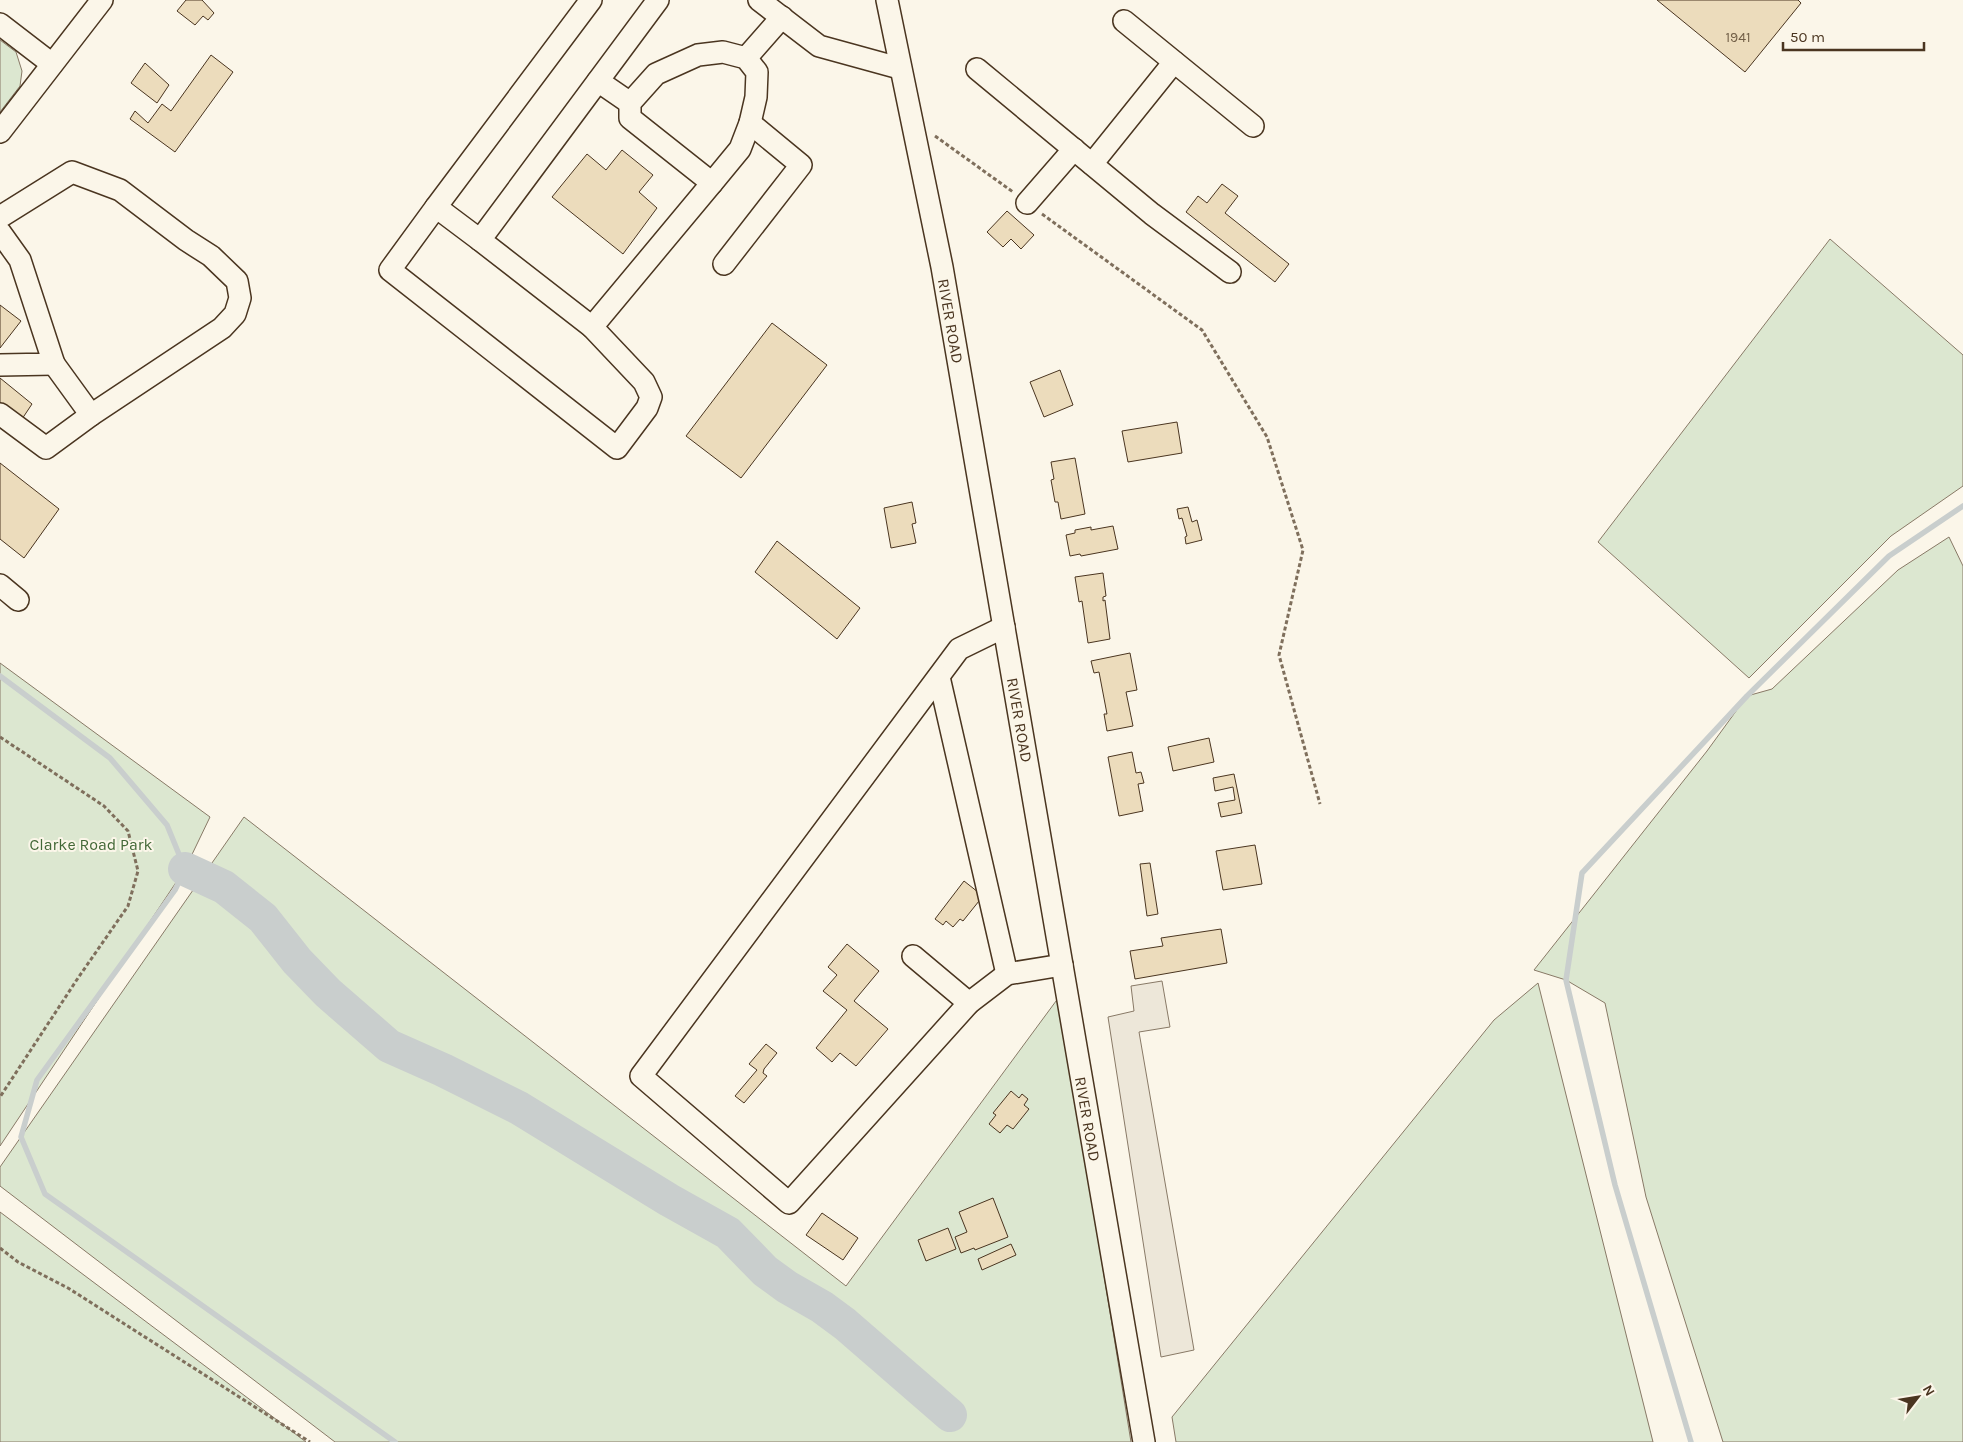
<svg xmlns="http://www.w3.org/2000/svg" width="1963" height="1442" font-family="Karla,sans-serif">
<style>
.green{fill:#dce7d0;stroke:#887966}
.parking{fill:#ede7d9;stroke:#887966}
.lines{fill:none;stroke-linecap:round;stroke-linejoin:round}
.stream{stroke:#c9cecd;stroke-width:5.5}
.river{stroke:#c9cecd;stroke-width:34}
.building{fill:#ecdcbc;stroke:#4a3520}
.minor-casing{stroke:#4a3520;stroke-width:24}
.path{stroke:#7f6f5c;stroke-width:3;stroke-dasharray:4 2.5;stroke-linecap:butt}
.minor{stroke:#fbf6e9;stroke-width:21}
.labels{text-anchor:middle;stroke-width:4;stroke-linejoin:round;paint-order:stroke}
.number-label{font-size:14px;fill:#725f47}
.street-label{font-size:16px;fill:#4a3520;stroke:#fbf6e9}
.park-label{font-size:16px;fill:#436837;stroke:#fbf6e9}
</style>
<rect width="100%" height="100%" fill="#fbf6e9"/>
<g class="green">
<path d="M0,40L16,52L22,71L20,86L0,112Z"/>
<path d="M1830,239L1963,355V486L1891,536L1749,678L1598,542Z"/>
<path d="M1949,537L1963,566V1442H1723L1646,1197L1605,1003L1566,980L1534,970L1707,751L1747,696L1772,689L1898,570Z"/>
<path d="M0,663L210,817L185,869L0,1146Z"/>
<path d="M244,817L846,1286L1059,997L1131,1442H335L0,1186V1167Z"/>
<path d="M1538,983L1653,1442H1176L1172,1417L1494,1020Z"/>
<path d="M0,1212L277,1420L306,1442H0Z"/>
</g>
<path class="parking" d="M1162,981L1170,1027L1139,1032L1194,1350L1161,1357L1108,1017L1134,1011L1131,986Z"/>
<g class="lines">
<g class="stream">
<path d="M0,676L110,758L167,825L185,869L175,890L37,1080L21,1137L45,1194L395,1442"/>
<path d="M1691,1442L1615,1185L1566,980L1582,873L1747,696L1889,556L1963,506"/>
</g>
<path class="river" d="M185,869L224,887L263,918L297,961L328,993L389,1046L443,1070L519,1108L669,1200L728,1233L765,1271L787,1287L822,1307L845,1324L950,1415"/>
</g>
<g class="building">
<path d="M186,0H202L214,13L208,20L203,16L195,25L177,11Z"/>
<path d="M1657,0H1798L1801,3L1745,72Z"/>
<path d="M211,55L233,72L175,152L130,119L135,111L148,123L162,104L171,111Z"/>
<path d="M145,63L169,85L157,103L131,83Z"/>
<path d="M622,150L653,175L639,192L657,208L623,254L552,197L587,154L606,170Z"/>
<path d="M1222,184L1238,196L1225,213L1289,264L1275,282L1186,212L1198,196L1207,203Z"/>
<path d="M1007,211L1034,235L1021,249L1011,239L1003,247L987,232Z"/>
<path d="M0,305L21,321L0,348Z"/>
<path d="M772,323L827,365L741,478L686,436Z"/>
<path d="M1060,370L1073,405L1044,417L1030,382Z"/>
<path d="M0,378L32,404L20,422L0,406Z"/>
<path d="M1177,422L1182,453L1128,462L1122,431Z"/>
<path d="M1075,458L1085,514L1061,519L1058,502H1055L1051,480L1054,479L1051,462Z"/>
<path d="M0,463L59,509L24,558L0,539Z"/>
<path d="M912,502L916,523L912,524L916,543L891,548L884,508Z"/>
<path d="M1188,507L1192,522L1197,520L1202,540L1186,544L1185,537L1187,536L1182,518L1179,519L1177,509Z"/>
<path d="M1113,526L1118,549L1081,556L1080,554L1070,556L1066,535L1075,533V530L1091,527V530Z"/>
<path d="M777,541L860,608L837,639L755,572Z"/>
<path d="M1103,573L1106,596L1103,597V601L1105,600L1110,639L1088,643L1082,601L1079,602L1075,577Z"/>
<path d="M1130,653L1137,690L1126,692L1133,726L1107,731L1104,714H1107L1099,672L1094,673L1091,661Z"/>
<path d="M1209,738L1214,762L1173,771L1168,747Z"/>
<path d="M1132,752L1136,773L1141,772L1144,783L1138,784L1143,811L1119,816L1108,757Z"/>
<path d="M1234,774L1242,813L1221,817L1218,803L1235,800L1233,787L1215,791L1213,778Z"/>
<path d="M1255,845L1262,884L1223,890L1216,851Z"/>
<path d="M1150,863L1158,914L1147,916L1140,864Z"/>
<path d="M964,881L983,896L963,921L960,919L953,927L946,921L943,925L935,919Z"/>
<path d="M1221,929L1227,963L1135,979L1130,951L1163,946L1161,938Z"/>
<path d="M847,944L879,971L854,1001L888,1029L856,1066L840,1053L832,1062L816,1048L847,1010L823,991L837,975L828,967Z"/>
<path d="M766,1044L777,1053L764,1069L763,1073L767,1076L744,1103L735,1096L757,1070L749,1064Z"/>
<path d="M1011,1091L1019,1098L1022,1094L1028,1099L1024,1105L1029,1109L1013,1129L1007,1125L1000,1133L989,1124L996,1115L993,1113Z"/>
<path d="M993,1198L1008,1237L975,1250L974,1248L961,1253L955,1237L967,1232L959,1212Z"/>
<path d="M822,1213L858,1238L843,1260L806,1235Z"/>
<path d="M948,1228L956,1249L926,1261L918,1240Z"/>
<path d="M1011,1244L1016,1255L982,1270L978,1259Z"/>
</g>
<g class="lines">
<defs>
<g id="minor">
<path d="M658,0L480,240L592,327L712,183"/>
<path d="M759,0L819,46L899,68"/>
<path d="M887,0L942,267L1144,1442"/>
<path d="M1124,21L1253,126"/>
<path d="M0,24L52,64"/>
<path d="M746,58L757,72L756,97L750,123L740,149L712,183L630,118V103L656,74L698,55L723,52L746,58L782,17"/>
<path d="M977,69L1152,214L1230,272"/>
<path d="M598,81L630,103"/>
<path d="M0,132L102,0"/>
<path d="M1092,164L1174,62"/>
<path d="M1027,203L1074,149"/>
<path d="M436,207L390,270L617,448L647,408L651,397L644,382L592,327"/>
<path d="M0,217L72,172L120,190L186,240L211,256L237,281L240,298L235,314L222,328L91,415"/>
<path d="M0,232L20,260L54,364L0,365"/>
<path d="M480,240L436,207L591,0"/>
<path d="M724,264L801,165L750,123"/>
<path d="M0,414L46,448L91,415L54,364"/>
<path d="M0,585L18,600"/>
<path d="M1004,627L959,649L641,1076L789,1203L969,1003L1007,974L1062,965"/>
<path d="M939,677L1007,974"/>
<path d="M913,956L969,1003"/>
</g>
</defs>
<use href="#minor" class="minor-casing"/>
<g class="path">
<path d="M935,136L1013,192"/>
<path d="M1042,214L1202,330L1267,437L1303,550L1279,655L1320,804"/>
<path d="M0,737L104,806L128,831L138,871L128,906L78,978L0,1097"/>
<path d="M0,1248L18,1262L68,1288L310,1442"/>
</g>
<use href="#minor" class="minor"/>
</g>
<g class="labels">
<g class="number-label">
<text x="1738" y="42">1941</text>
</g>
<g class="street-label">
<text transform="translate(951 321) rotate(80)" y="6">RIVER ROAD</text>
<text transform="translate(1020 720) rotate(80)" y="6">RIVER ROAD</text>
<text transform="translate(1088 1119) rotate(80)" y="6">RIVER ROAD</text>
</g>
<g class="park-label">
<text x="91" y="850">Clarke Road Park</text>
</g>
</g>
<g transform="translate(1918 1397) rotate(59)" stroke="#fbf6e9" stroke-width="4" paint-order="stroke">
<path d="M0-4L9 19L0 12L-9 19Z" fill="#4a3520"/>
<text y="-8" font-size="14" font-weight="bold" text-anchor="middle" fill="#4a3520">N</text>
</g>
<path d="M1783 42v8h141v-8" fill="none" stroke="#4a3520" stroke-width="2.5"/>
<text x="1790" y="42" font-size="15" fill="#4a3520" stroke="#fbf6e9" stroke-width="4" paint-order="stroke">50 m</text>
</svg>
